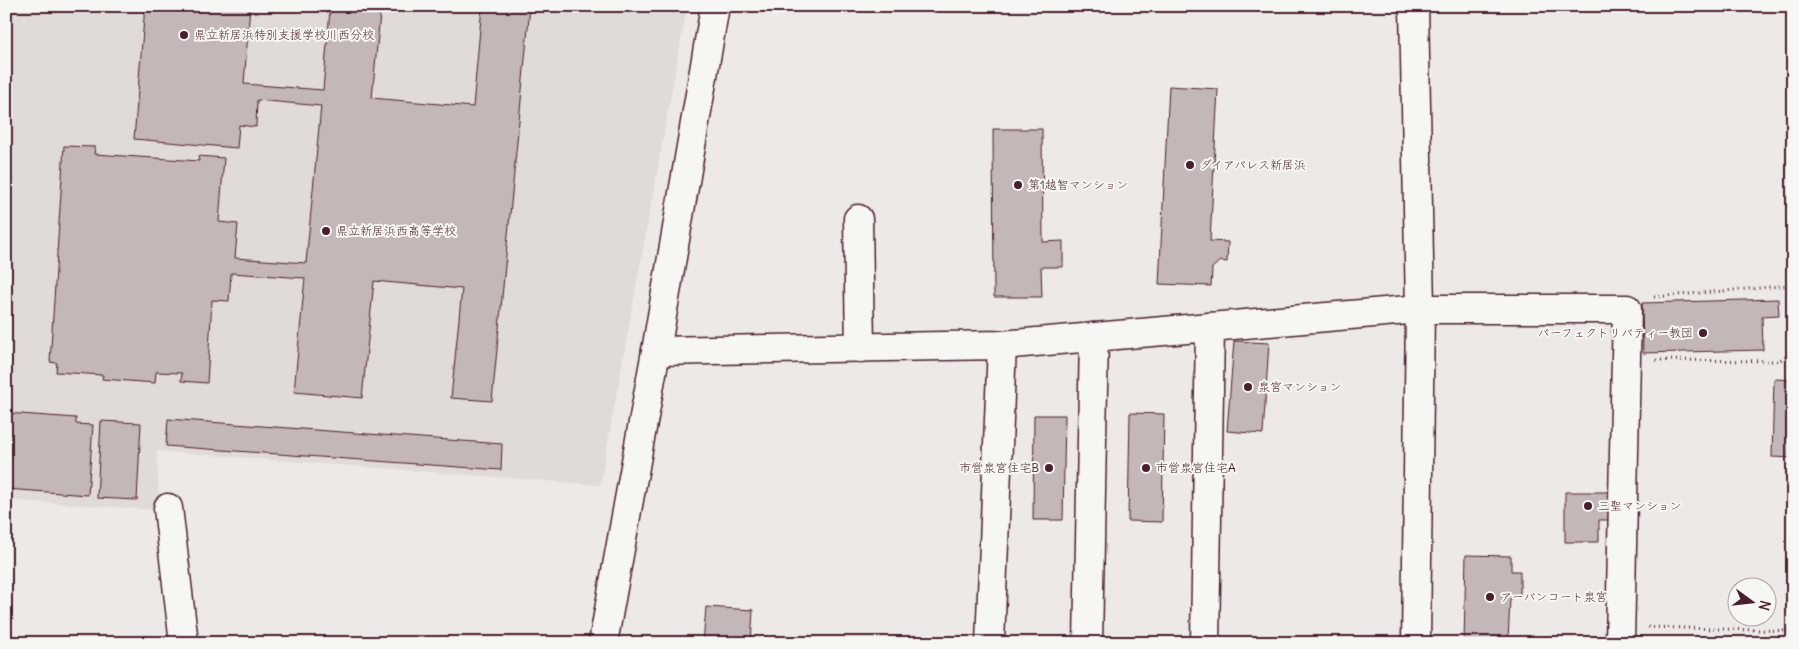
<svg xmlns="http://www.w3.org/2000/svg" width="1799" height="649" font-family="Delius,'Klee One',sans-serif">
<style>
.built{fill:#e0dad8}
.building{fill:#c4b7b7;stroke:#4a1f2b}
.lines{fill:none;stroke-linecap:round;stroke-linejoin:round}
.minor-casing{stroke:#4a1f2b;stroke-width:31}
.path{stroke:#4a1f2b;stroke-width:3;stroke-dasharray:1 4;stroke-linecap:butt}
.minor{stroke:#f6f6f2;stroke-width:28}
.poi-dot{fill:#4a1f2b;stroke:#f6f6f2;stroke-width:2}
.labels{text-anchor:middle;stroke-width:4;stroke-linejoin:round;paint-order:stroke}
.poi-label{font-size:12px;fill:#4a1f2b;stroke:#f6f6f2;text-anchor:start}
</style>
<rect width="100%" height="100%" fill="#ece9e6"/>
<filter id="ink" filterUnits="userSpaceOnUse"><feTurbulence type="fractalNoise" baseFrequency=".02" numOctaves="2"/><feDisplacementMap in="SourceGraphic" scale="10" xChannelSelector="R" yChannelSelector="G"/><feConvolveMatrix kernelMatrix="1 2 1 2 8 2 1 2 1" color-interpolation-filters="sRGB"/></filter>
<g filter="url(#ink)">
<path class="built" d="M6,6H684L686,12L600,485L157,451L159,510L6,500Z"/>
<g class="building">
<path d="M145,6H250L244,84L323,90L330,10L380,14L372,98L473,107L482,6L530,7L492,401L451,398L462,289L374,281L362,398L294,392L305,278L231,273L229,301L212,300L207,383L181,381L182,373L156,372L155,383L102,379L103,375L56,372L57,363L50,362L64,146L95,147L94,154L199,161L198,156L224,158L219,222L238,224L235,258L306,263L321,106L257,100L256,127L239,125L237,148L134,139Z"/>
<path d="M1169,86L1218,89L1210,241L1228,242L1227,262L1220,261L1212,268L1211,286L1159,284Z"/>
<path d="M993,129H1042L1043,242L1063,241V267H1041L1042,297H994Z"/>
<path d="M1778,299L1779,315L1762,316L1763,350L1643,353L1642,303Z"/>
<path d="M1234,341L1269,343L1263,434L1227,431Z"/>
<path d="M1774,379L1793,380V458L1772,457Z"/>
<path d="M6,413L76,418V424L93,425L88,495L6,489Z"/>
<path d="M1130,413L1164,414L1162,522L1128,521Z"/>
<path d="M1034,415H1065L1063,520H1033Z"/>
<path d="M168,419L502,444L501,470L166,446Z"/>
<path d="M101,421L141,423L137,500L97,498Z"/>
<path d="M1565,492H1612V520H1599V542H1565Z"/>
<path d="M1466,555L1511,556V571H1520V595L1510,599L1508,641H1529V643H1464Z"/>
<path d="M706,607L753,610L751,643H703Z"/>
</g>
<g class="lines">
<defs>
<g id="minor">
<path d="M1414,6L1420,309L1416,643"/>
<path d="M858,219L860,348"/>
<path d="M656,351L1002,345L1210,327"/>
<path d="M168,508L184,643"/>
<path d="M603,643L656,351L715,6"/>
<path d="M990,643L1002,345"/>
<path d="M1088,643L1094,337"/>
<path d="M1205,643L1210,327L1420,309H1627L1620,643"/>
</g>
</defs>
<use href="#minor" class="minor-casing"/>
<g class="path">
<path d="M1654,297L1793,285"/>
<path d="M1656,360L1778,361L1793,353"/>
<path d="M1648,627L1793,631"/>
</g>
<use href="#minor" class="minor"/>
</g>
</g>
<g class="poi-dot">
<circle cx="184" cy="35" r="5"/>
<circle cx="1190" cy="165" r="5"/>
<circle cx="1018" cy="185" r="5"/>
<circle cx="326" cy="231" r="5"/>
<circle cx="1703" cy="333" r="5"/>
<circle cx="1248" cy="387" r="5"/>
<circle cx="1049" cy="468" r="5"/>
<circle cx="1146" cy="468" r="5"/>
<circle cx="1588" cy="506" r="5"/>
<circle cx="1490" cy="597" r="5"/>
</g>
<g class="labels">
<g class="poi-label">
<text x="194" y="39">県立新居浜特別支援学校川西分校</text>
<text x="1200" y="169">ダイアパレス新居浜</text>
<text x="1028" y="189">第1越智マンション</text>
<text x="336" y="235">県立新居浜西高等学校</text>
<text x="1693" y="337" text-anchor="end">パーフェクトリバティー教団</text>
<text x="1258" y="391">泉宮マンション</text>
<text x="1039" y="472" text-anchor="end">市営泉宮住宅B</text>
<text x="1156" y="472">市営泉宮住宅A</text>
<text x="1598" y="510">三聖マンション</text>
<text x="1500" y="601">アーバンコート泉宮</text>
</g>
</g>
<rect width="1799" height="649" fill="none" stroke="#f6f6f2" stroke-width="25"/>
<rect x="12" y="12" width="1774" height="624" fill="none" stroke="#4a1f2b" stroke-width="2" filter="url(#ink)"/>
<g transform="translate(1752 602) rotate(105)"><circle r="24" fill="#f6f6f2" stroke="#b1a0a2"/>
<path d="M0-4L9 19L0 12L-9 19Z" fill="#4a1f2b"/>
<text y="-8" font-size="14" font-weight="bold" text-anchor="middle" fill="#4a1f2b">N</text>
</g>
</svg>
